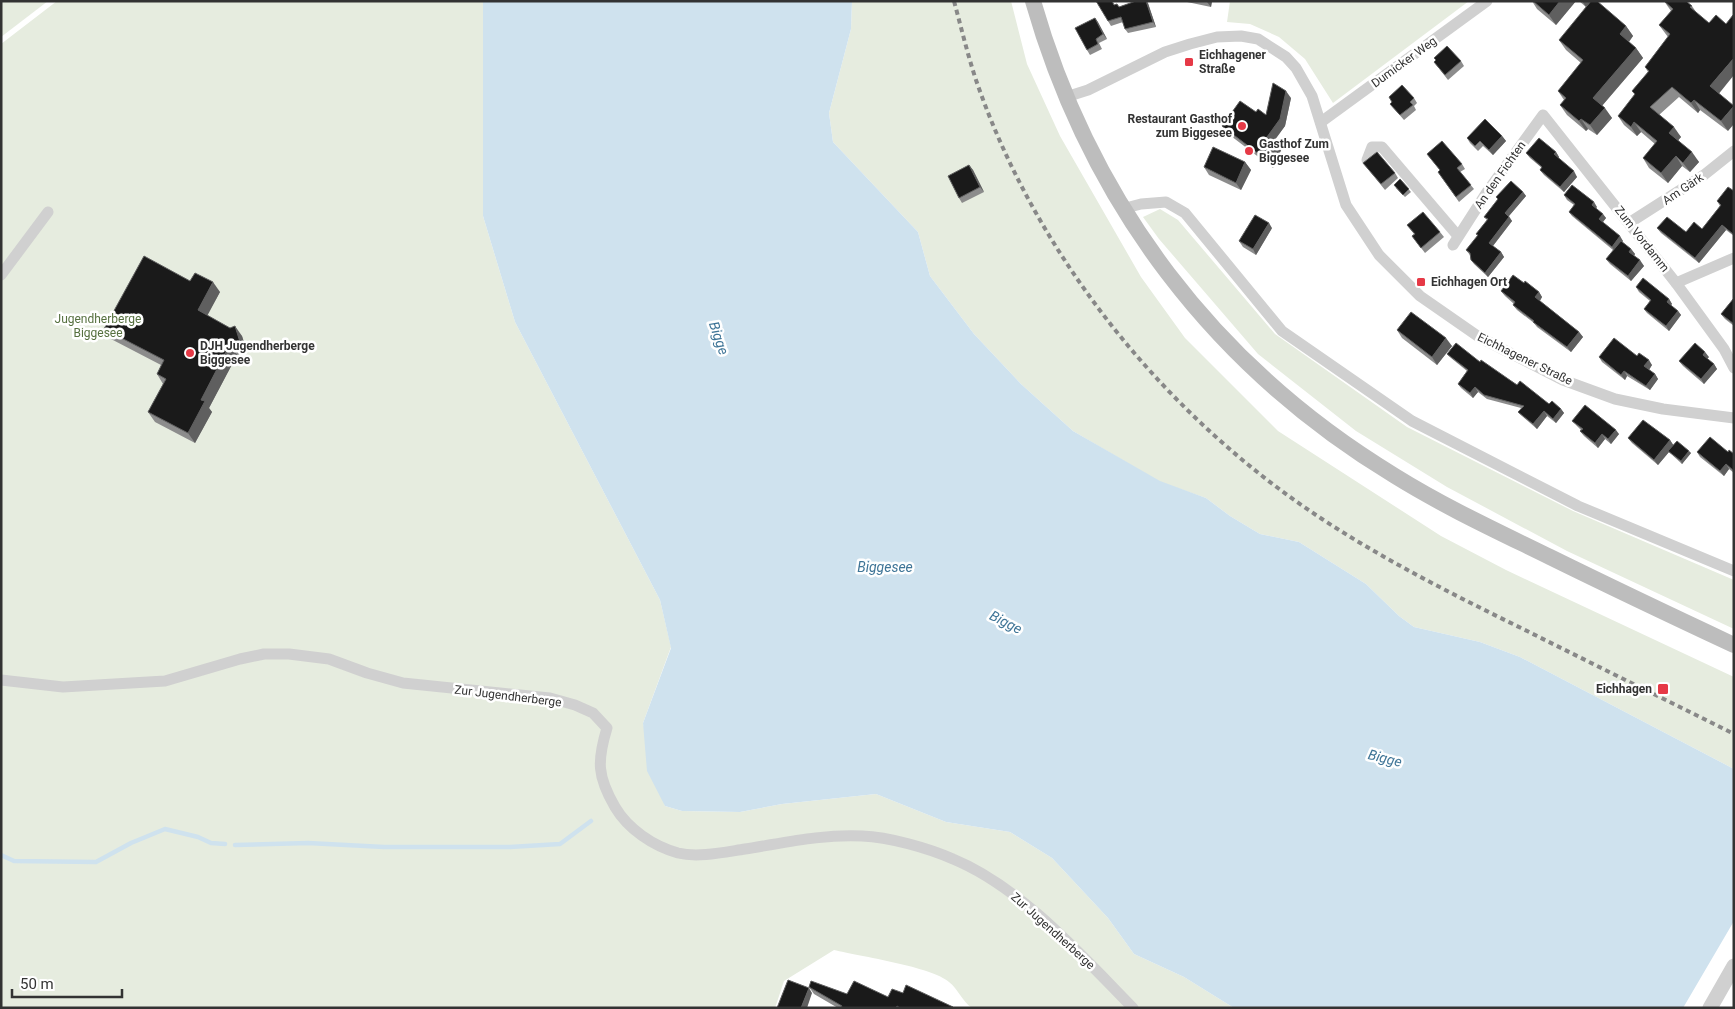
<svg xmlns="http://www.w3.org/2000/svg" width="1735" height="1009" font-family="Roboto,sans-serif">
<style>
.green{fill:#e6ecdf}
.water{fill:#cfe2ee}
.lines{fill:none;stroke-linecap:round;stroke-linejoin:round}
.stream{stroke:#cfe2ee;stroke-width:4.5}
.minor{stroke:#d0d0d0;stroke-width:11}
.tertiary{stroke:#d0d0d0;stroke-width:15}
.secondary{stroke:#bdbdbd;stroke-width:16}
.rail{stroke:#888;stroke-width:4;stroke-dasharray:5 4;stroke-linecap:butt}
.wall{fill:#8c8c8c}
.shaded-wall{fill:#5f5f5f}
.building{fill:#1a1a1a;stroke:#5f5f5f}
.poi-dot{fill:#e63946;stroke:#fff;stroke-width:2}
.labels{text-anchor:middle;stroke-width:5;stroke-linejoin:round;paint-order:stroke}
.poi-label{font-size:12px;font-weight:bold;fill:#333;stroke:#fff;text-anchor:start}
.street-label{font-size:12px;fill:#333;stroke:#fff}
.park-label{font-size:12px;fill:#56703f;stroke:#fff}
.water-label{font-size:14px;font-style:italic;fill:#3f7597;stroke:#fff}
</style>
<rect width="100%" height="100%" fill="#fff"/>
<g class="green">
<path d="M1,1H48L1,37Z"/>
<path d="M57,1H483V216L515,322L660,600L671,647L643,723L665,806L682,811L740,812L782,804L876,794L946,822L1010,832L1052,858L1108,918L1134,954L1184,977L1234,1008H972C962,1001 958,989 949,982C933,967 859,956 834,950L784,981L775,1008H1V44Z"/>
<path d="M852,1H1011L1027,64L1060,136L1141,277L1185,338L1278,431L1441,536L1506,570L1734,677V769L1520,657L1480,642L1414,627L1399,616L1366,584L1299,542L1260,534L1230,516L1206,498L1160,482L1073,431L1021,384L974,334L930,276L918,232L833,142L829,113L851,29Z"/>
<path d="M1230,1H1469L1333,103L1305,59L1279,37L1250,24L1227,22Z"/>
<path d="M1160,209L1178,220L1275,334L1407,427L1573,511L1734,580V629L1567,551L1447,487L1356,431L1258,354L1159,239L1143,217Z"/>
</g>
<path class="water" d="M483,1H852L851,29L829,113L833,142L918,232L930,276L974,334L1021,384L1073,431L1160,481L1206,498L1230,516L1260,534L1299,542L1366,584L1399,616L1414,627L1480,642L1520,657L1734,769V921L1683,1008H1234L1184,977L1134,954L1108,918L1052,858L1010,832L946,822L876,794L782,804L740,812L682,811L665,806L647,771L643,723L671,648L660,600L515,322L483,216Z"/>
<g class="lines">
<g class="stream">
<path d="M235,845L308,843L384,847H510L560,844L591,821"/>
<path d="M1,855L14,861L96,862L131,843L165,829L198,837L211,843L225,844"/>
</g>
<g class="minor">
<path d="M1066,97L1088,90L1165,52L1190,44L1217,37L1241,36L1258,39L1286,57L1296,68L1312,96L1346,205L1379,255L1420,296L1479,337L1563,380L1615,399L1663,409L1734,418"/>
<path d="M1321,122L1487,1"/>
<path d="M1367,160L1372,147H1382L1458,236"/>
<path d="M1122,209L1141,204L1166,202L1185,213L1282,331L1412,421L1578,506L1734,571"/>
<path d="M1629,223L1704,175L1734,151"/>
<path d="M1453,245L1487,192L1543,115L1676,283L1724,349L1734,368"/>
<path d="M1,275L48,212"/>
<path d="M1676,283L1734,258"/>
<path d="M1,680L63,687L165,681L240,659L264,654H289L329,659L367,673L403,683L550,698L575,705L593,713L607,728C597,761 597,776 615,807C628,829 653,846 678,853C698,858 725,852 745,849C784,843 822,834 862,836C889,837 928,848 953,859C1021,887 1082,956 1133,1008"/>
</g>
<path class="tertiary" d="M1710,1008L1734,966"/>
<path class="secondary" d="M1033,1C1091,204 1215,367 1395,476C1445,507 1497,531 1550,557C1611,587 1672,616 1734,645"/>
<path class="rail" d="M954,1C961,27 967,52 975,77C1035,255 1165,416 1322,519C1386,561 1454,595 1523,629C1593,664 1664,699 1734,734"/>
</g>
<g class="wall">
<path d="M1136,1H1147L1156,27L1128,33L1125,29L1123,22L1111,26L1108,21L1114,5L1119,7Z"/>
<path d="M1186,1H1212L1211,7L1187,2Z"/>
<path d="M1532,1H1576L1556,25L1537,9Z"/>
<path d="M1579,1H1591L1586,7Z"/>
<path d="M1664,1L1692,6L1696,12L1719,93L1728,131L1700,110L1698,113L1679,97L1659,115L1681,137L1678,140L1699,162L1690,172L1682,166L1668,183L1649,168L1643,158L1655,144L1641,132L1637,136L1624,125L1618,116L1635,95L1632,91L1648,72L1645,67L1668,37L1659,25L1671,11Z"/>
<path d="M1095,18L1107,39L1099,43L1102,49L1090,55L1087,50Z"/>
<path d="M1626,26L1633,36L1629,42L1636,48L1643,58L1602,106L1612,118L1597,135L1588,129L1586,131L1567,115L1560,105L1564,100L1558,91L1581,63L1566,50L1559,40Z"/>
<path d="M1461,61L1464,66L1448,80L1434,62Z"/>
<path d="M1389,97L1414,98L1417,103L1414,106L1416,110L1404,120L1390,104L1392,102Z"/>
<path d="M1291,98L1285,126L1274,140L1277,141L1282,148L1273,168L1227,133L1222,126L1266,115Z"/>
<path d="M1502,136L1506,141L1493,155L1483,146L1478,151L1470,143L1467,138Z"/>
<path d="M1556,152L1559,157L1558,158L1577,177L1564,192L1544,175L1540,170L1542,168L1530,158L1526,153Z"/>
<path d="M1427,154L1462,164L1465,169L1460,172L1474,189L1459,202L1438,172L1440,170Z"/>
<path d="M1245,162L1251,170L1241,190L1209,175L1204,167Z"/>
<path d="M1363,163L1395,173L1398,178L1385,190Z"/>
<path d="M969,165L973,170L984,192L962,203L959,198Z"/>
<path d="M1400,179L1411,192L1405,197L1396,188Z"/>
<path d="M1734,191V236L1726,230L1699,263L1661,233L1657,228L1686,232L1702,229L1720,206L1717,201Z"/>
<path d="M1523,192L1526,196L1509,216L1512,221L1493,246L1501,252L1504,257L1488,277L1474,264L1471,260L1470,255L1466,250L1478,236L1476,234L1487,220L1484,217L1498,199L1496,197Z"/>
<path d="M1564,195L1597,207L1596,208L1606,218L1603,222L1623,241L1622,242L1631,249L1635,254L1634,256L1644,266L1631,281L1610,264L1606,259L1613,250L1572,216L1569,212L1574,205L1567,200Z"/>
<path d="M1407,225L1440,232L1444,237L1425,253L1412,236L1414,234Z"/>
<path d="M1272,228L1256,255L1243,247L1239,241Z"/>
<path d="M190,281L220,292L207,315L242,336L247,352L237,355L209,408L212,412L195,443L155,422L148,412L163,384L157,374L161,365L111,339L104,329Z"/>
<path d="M1524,283L1539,292L1542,297L1540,301L1579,332L1583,337L1571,352L1537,327L1534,323L1517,310L1513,305L1514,304L1505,296L1501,291Z"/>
<path d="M1636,287L1669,299L1672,304L1671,305L1678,311L1681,315L1669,331L1647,313L1644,309L1650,301L1639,292Z"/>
<path d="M1734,298V326L1725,319L1721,314Z"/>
<path d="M1397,330L1452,346L1437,365L1402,338Z"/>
<path d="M1447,354L1480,362L1549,404L1561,409L1564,413L1556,423L1547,416L1537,429L1522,416L1518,412L1521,408L1487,399L1478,392L1473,398L1461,388L1458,384L1467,371L1451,358Z"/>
<path d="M1637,356L1652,365L1649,370L1655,374L1658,379L1650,390L1627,376L1625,380L1602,362L1599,357Z"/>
<path d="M1709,357L1707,359L1714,364L1717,369L1704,384L1683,366L1679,361Z"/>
<path d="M1572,421L1619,434L1611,444L1605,439L1598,448L1584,436L1580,431L1581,430Z"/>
<path d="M1628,438L1670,440L1673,445L1691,453L1682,464L1669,452L1658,465L1632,443Z"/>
<path d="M1697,452H1728L1734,454V473L1729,469L1724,476L1700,457Z"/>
<path d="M809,987L847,994L888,997L903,993L953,1008H838L814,994Z"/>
</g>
<g class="shaded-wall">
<path d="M1146,1L1148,3L1156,27L1153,22Z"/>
<path d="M1207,1H1212L1211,7L1207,2Z"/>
<path d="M1560,1H1576L1556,25L1549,15Z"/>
<path d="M1582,1H1591L1586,7Z"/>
<path d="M1095,18L1098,22L1107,39L1103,34Z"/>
<path d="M1626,26L1633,36L1627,44L1620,34Z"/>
<path d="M1636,48L1643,58L1600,108L1593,98Z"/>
<path d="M1734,58V75L1717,96L1710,86Z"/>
<path d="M1286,91L1291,98L1285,126L1272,144L1267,137Z"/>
<path d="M1694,100L1700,110L1698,113L1691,103Z"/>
<path d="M1734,106V124L1728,131L1721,121Z"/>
<path d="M1605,108L1612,118L1597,135L1590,125Z"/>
<path d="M1581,119L1588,129L1586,131L1579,121Z"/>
<path d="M1634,122L1641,132L1637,136L1631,127Z"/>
<path d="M1674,127L1681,137L1676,143L1669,133Z"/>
<path d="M1502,136L1506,141L1493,155L1489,150Z"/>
<path d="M1277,141L1282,148L1273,168L1268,161Z"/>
<path d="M1556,152L1559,157L1557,160L1554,154Z"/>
<path d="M1692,152L1699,162L1690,172L1683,163Z"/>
<path d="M1676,156L1682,166L1668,183L1661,173Z"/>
<path d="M1245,162L1251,170L1241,190L1236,183Z"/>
<path d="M969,165L973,170L984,192L980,187Z"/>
<path d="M1574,171L1577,177L1564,192L1560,187Z"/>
<path d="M1523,192L1526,196L1508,217L1505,213Z"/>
<path d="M1594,202L1597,207L1595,209L1592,205Z"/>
<path d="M1603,214L1606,218L1602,223L1599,219Z"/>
<path d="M1509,217L1512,221L1492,247L1489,243Z"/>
<path d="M1269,223L1272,228L1256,255L1253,249Z"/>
<path d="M1722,225L1726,230L1699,263L1695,258Z"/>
<path d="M1620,236L1623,241L1615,251L1612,247Z"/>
<path d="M1631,249L1635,254L1633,257L1629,252Z"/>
<path d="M1501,252L1504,257L1488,277L1485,273Z"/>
<path d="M1640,260L1644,266L1631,281L1628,276Z"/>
<path d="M213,282L220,292L205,320L198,310Z"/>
<path d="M1539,292L1542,297L1539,302L1535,297Z"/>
<path d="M1669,299L1672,304L1670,306L1667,302Z"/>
<path d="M1678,311L1681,315L1669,331L1666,326Z"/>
<path d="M235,326L242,336L247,352L240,342Z"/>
<path d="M1579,332L1583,337L1571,352L1567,347Z"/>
<path d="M1446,338L1452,346L1437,365L1432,357Z"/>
<path d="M230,344L237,355L209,408L212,412L195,443L188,433L201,400Z"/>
<path d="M1705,352L1709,357L1706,360L1703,355Z"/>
<path d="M1649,360L1652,365L1648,371L1644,366Z"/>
<path d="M1714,364L1717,369L1704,384L1701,379Z"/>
<path d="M1624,371L1627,376L1625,380L1621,375Z"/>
<path d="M1655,374L1658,379L1650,390L1646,386Z"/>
<path d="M1475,387L1478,392L1473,398L1470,393Z"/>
<path d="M1561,409L1564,413L1556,423L1553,419Z"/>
<path d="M1544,411L1547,416L1537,429L1533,424Z"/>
<path d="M1616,430L1619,434L1611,444L1608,439Z"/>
<path d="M1602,434L1605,439L1598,448L1595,443Z"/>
<path d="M1670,440L1674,446L1658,465L1654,460Z"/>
<path d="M1689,451L1691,453L1682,464L1681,461Z"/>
<path d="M1726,464L1729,469L1724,476L1720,471Z"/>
<path d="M809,988L812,993L807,1008H801Z"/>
</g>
<g class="building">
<path d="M1096,1H1112L1114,5L1117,4L1119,7L1136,1H1146L1153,22L1125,29L1121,17L1108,21Z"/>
<path d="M1533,1H1560L1549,15Z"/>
<path d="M1591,1H1597L1626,26L1620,34L1636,48L1593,98L1605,108L1590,125L1581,119L1579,121L1560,105L1566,98L1558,91L1583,60L1559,40Z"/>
<path d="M1664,1H1686L1692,6L1690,7L1709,23L1716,15L1726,24L1733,15L1734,16V58L1710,86L1734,106L1721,121L1694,100L1691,103L1672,87L1650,107L1674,127L1669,133L1692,152L1683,163L1676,156L1661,173L1643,158L1657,141L1634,122L1631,127L1618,116L1635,94L1632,91L1649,71L1645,67L1670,34L1659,25L1673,9Z"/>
<path d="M1095,18L1103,34L1096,39L1098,44L1087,50L1075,28Z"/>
<path d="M1447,46L1461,61L1445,75L1434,62L1436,60L1434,58Z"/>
<path d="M1273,83L1286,91L1280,119L1267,137L1277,141L1268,161L1222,126L1240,101L1256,112L1258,109L1266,115Z"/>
<path d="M1402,85L1414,98L1410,102L1413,105L1400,115L1390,104L1392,102L1389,97Z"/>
<path d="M1485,119L1502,136L1489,150L1480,141L1475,146L1467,138Z"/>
<path d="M1539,138L1556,152L1554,154L1574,171L1560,187L1540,170L1542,167L1526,153Z"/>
<path d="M1442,141L1462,164L1457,168L1471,185L1456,197L1438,172L1440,170L1427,154Z"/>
<path d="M1213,147L1245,162L1236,183L1204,167Z"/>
<path d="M1377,152L1395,173L1381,184L1363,163Z"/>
<path d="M969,165L980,187L959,198L948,176Z"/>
<path d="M1400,179L1409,189L1403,195L1394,185Z"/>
<path d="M1511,181L1523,192L1505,213L1509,217L1489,243L1501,252L1485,273L1471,260L1470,253L1466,250L1478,235L1476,234L1488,219L1484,217L1498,199L1496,197Z"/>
<path d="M1572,185L1594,202L1592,205L1603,214L1599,219L1620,236L1612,247L1569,212L1575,204L1564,195Z"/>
<path d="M1728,187L1734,191V232L1733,234L1722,225L1695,258L1657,228L1667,217L1686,232L1694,222L1702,229L1721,205L1717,201Z"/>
<path d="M1423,212L1440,232L1421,248L1412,236L1415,234L1407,225Z"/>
<path d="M1255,215L1269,223L1253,249L1239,241Z"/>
<path d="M1621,241L1631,249L1629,252L1640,260L1628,276L1606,259Z"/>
<path d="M144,256L190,281L195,273L213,282L198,310L230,328L235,326L240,342L230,344L201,400L205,401L188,433L148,412L166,379L157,374L164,360L104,329Z"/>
<path d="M1513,275L1524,283L1525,281L1539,292L1535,297L1579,332L1567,347L1533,322L1534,321L1513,305L1515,302L1501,291Z"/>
<path d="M1643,278L1669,299L1667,302L1678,311L1666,326L1644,309L1651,300L1636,287Z"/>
<path d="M1734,298V324L1721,314Z"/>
<path d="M1411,312L1446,338L1432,357L1397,330Z"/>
<path d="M1614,338L1637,356L1639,353L1649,360L1644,366L1655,374L1646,386L1624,371L1621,375L1599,357Z"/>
<path d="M1456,343L1480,362L1481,360L1517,385L1520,381L1549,404L1552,401L1561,409L1553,419L1544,411L1533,424L1518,412L1524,406L1484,395L1475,387L1470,393L1458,384L1468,370L1447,354Z"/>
<path d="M1695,343L1705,352L1703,355L1714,364L1701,379L1679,361Z"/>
<path d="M1585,405L1616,430L1608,439L1602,434L1595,443L1580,431L1583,429L1572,421Z"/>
<path d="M1643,420L1670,440L1654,460L1628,438Z"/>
<path d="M1710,437L1728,452L1729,450L1734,454V471L1726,464L1720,471L1697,452Z"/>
<path d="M1677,441L1689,451L1681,461L1668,451Z"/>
<path d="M788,980L809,988L801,1008H777Z"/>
<path d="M811,981L847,994L854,981L888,997L892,989L903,993L906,985L953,1007V1008H900L897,1006L896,1008H841L842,1006L809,987Z"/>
</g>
<g class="poi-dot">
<rect x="1184" y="57" width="10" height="10" rx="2.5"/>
<circle cx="1242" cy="126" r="5"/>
<circle cx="1249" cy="151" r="5"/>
<rect x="1416" y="277" width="10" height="10" rx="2.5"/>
<circle cx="190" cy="353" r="5"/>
<rect x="1657" y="683" width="12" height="12" rx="2.5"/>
</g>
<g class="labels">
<g class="poi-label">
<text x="1199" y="59">Eichhagener<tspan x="1199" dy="14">Straße</tspan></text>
<text x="1232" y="123" text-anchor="end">Restaurant Gasthof<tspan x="1232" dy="14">zum Biggesee</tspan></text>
<text x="1259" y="148">Gasthof Zum<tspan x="1259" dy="14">Biggesee</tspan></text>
<text x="1431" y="286">Eichhagen Ort</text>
<text x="200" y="350">DJH Jugendherberge<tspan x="200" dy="14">Biggesee</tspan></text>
<text x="1652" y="693" text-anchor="end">Eichhagen</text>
</g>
<g class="street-label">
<text transform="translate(1404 62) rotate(-36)" y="4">Dumicker Weg</text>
<text transform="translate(1500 175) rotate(-55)" y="4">An den Fichten</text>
<text transform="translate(1683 189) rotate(-34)" y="4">Am Gärk</text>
<text transform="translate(1642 239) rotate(52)" y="4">Zum Vordamm</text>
<text transform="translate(1525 359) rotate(26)" y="4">Eichhagener Straße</text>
<text transform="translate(508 696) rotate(7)" y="4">Zur Jugendherberge</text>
<text transform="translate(1053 931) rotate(42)" y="4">Zur Jugendherberge</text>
</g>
<g class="park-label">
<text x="98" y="323">Jugendherberge<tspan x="98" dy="14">Biggesee</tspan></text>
</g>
<g class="water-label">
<text transform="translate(719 338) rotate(71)" y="5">Bigge</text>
<text x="885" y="572">Biggesee</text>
<text transform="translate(1006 622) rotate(27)" y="5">Bigge</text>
<text transform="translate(1385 758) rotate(14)" y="5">Bigge</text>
</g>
</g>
<rect width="1735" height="1009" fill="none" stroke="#333333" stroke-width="5"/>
<path d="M12 989v8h110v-8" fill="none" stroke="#333333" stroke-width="2.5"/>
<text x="20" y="989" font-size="15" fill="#333333" stroke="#ffffff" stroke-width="4" paint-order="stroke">50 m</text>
</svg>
